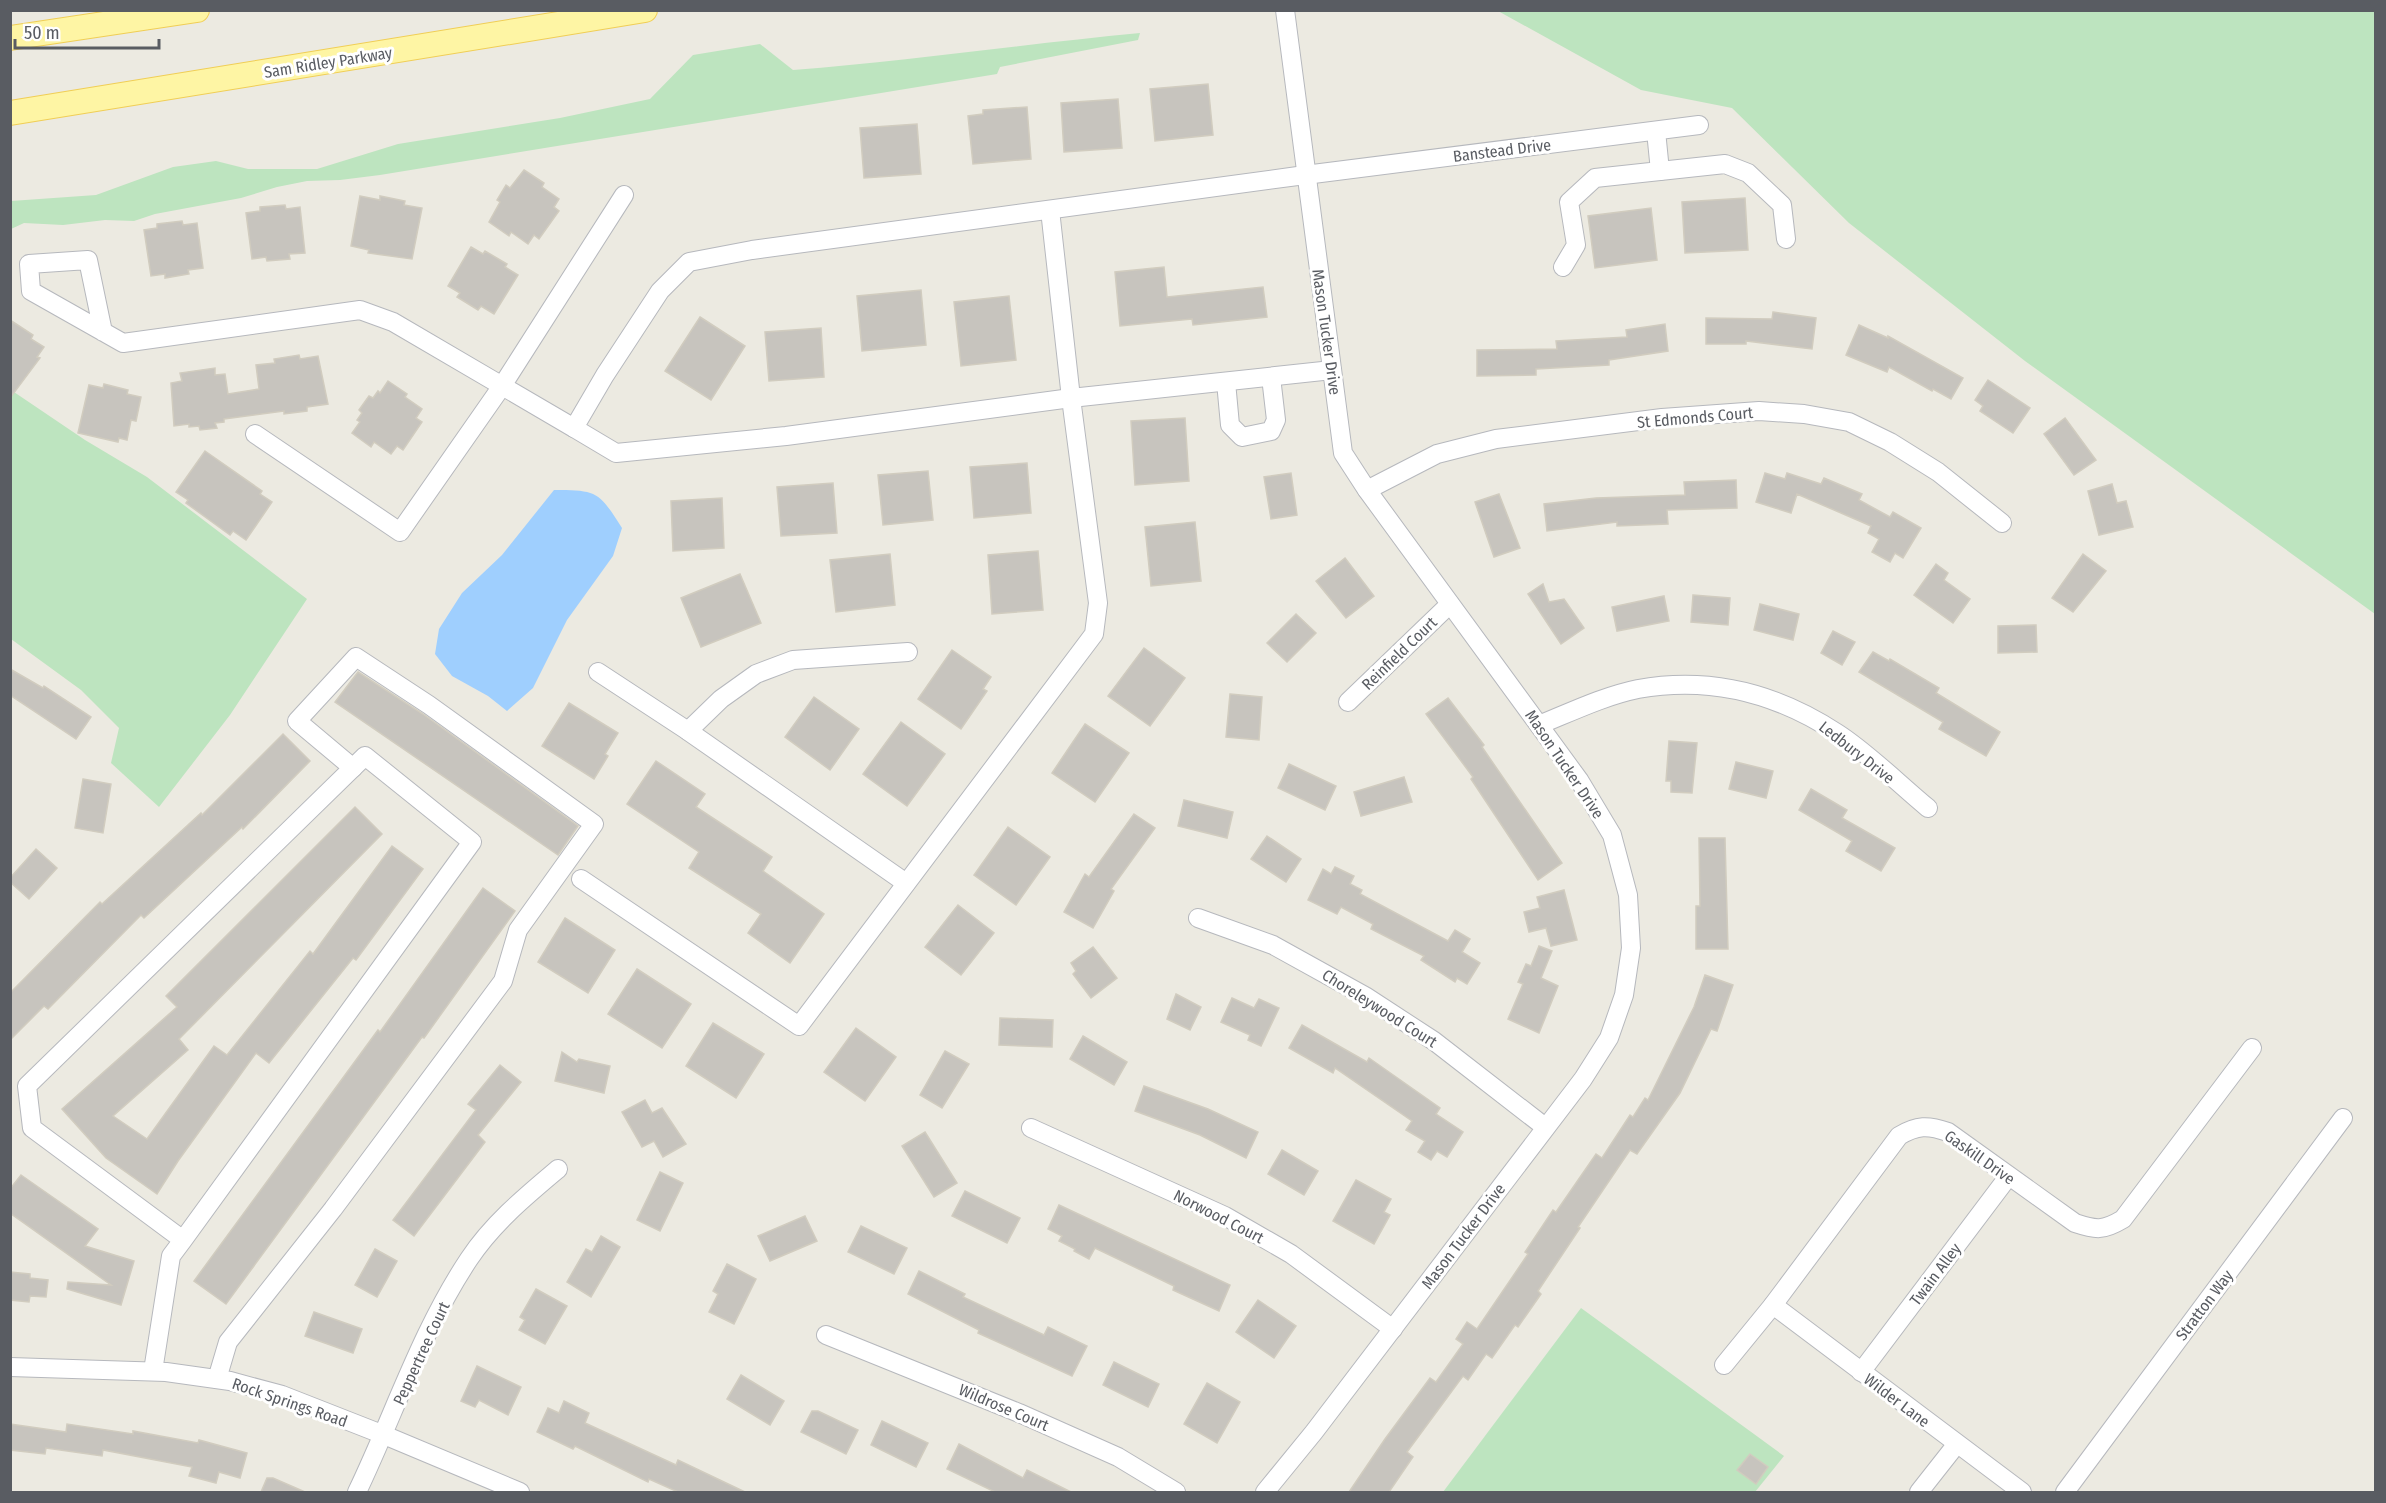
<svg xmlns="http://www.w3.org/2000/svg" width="2386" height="1503" font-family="'Fira Sans Condensed',sans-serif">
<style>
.green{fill:#bde4bf}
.water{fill:#9fcffe}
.building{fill:#c7c4be;stroke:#d1ccbf;stroke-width:1.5}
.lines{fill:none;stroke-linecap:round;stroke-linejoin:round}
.minor-casing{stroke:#b6b8bd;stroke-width:20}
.major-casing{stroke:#f0ce56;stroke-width:26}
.minor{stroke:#fff;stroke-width:18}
.major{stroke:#fef5a4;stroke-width:24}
.labels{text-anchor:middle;stroke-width:6;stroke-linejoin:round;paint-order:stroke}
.street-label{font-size:16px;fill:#595c62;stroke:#fff}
</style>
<rect width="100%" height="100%" fill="#eceae1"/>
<g class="green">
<path d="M1498,11H2375V614L2025,361L1849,223L1732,108L1641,90Z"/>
<path d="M1140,33L1138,40L1000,67L997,74L380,175L340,180L307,181L277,187L241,198L155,214L134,221L105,220L63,225L24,223L11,229V201L96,195L173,167L216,161L248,169H317L398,144L560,118L650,99L693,55L760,44L793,70C909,61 1024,44 1140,33Z"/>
<path d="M11,390L85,440L147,477L307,599L230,715L159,807L111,763L119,728L81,690L11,639Z"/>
<path d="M1581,1308L1784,1456L1755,1492H1443Z"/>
</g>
<path class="water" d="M554,490C598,490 599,492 622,528L613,556L567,620L533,688L507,711L488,696L452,676L435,654L439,629L462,593L502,555Z"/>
<g class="building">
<path d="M1208,84L1213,135L1155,141L1150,89Z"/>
<path d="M1118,99L1122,148L1064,152L1061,103Z"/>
<path d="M1027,107L1031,159L973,164L968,116L983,114V110Z"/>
<path d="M917,124L921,174L864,178L860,128Z"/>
<path d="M524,170L544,183L542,187L559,199L554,207L559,211L539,239L534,235L528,244L511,232L509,236L489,222L500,202L497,200L506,185L510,188Z"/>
<path d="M360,196L380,200V196L405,201L404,205L422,208L412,259L368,253L369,250L351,246Z"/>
<path d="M1745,198L1748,250L1685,253L1682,202Z"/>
<path d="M285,205L286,209L300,207L305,253L289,254L290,259L267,261L266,257L252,259L246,213L260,211V207Z"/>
<path d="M1651,208L1657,260L1595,268L1588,216Z"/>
<path d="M182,221L183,225L197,223L203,268L188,270L189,274L165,278V274L151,276L144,230L157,228V224Z"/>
<path d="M471,247L483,254L485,251L507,264L505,267L518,275L494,314L481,306L478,310L457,297L460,293L448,286Z"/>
<path d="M1164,267L1167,297L1263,287L1267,317L1193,325L1192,319L1120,326L1115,272Z"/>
<path d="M921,290L926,345L862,351L857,296Z"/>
<path d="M1009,296L1016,360L961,366L954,302Z"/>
<path d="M1773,312L1816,318L1812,349L1746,341V344H1706V318L1772,319Z"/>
<path d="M700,317L745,346L711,400L665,371Z"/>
<path d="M10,320L33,335L31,339L44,347L37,357L40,358L10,398Z"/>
<path d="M1665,324L1668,351L1609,360V365L1536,369V375L1477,376V350L1557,349L1556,341L1627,337L1626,330Z"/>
<path d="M1859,325L1888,338V336L1963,378L1951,399L1933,389L1932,391L1889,367L1887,372L1846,355Z"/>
<path d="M821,328L824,377L769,381L765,332Z"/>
<path d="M299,355L300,359L318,356L328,404L307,407V411L284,414V411L224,419V422L215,423L217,428L200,430L199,426L189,427V424L174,426L171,383L182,381L180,373L215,368V375L225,374L228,394L259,389L256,365L275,363L274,359Z"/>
<path d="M1988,380L2030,408L2013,433L1980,411L1983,406L1975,400Z"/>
<path d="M388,381L407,394L405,397L422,409L416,418L422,422L403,450L397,446L391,454L374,442L371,447L352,433L360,422L357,420L362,413L359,410L369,396L373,398L378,391L380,393Z"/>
<path d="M104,384L128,390L127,394L141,397L136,421L131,420L127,440L119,438L118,442L78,433L89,385L103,388Z"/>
<path d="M1185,418L1189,481L1135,485L1131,421Z"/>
<path d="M2065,418L2096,460L2074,475L2044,434Z"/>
<path d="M205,451L262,491L260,494L272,502L246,540L233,531L230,535L186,503L188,500L176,492Z"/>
<path d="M1027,463L1031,513L974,518L970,467Z"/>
<path d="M928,471L933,520L883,525L878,475Z"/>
<path d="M1291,473L1297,515L1271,519L1264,477Z"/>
<path d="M1765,473L1785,479L1787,473L1821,484L1824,478L1862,494L1859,500L1890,517L1893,512L1921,528L1903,558L1895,553L1890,562L1872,552L1879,539L1868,533L1871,526L1797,494L1791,513L1756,502Z"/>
<path d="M1736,480L1737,508L1667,510L1668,524L1617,526V522L1547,531L1544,504L1596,498L1685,495L1684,482Z"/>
<path d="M833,483L837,533L781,536L777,487Z"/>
<path d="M2112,484L2117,503L2126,501L2133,527L2099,535L2088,491Z"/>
<path d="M1499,494L1520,548L1494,557L1475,502Z"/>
<path d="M722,498L724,548L673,551L671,501Z"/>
<path d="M1195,522L1201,581L1151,586L1145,527Z"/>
<path d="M1038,551L1043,610L992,614L988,555Z"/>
<path d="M890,554L895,605L836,612L830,560Z"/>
<path d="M2083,554L2106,571L2073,612L2052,598Z"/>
<path d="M1345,558L1374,596L1346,618L1316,581Z"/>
<path d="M1936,564L1948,573L1944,580L1970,599L1953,623L1914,595Z"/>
<path d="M740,574L761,623L701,647L681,598Z"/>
<path d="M1543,584L1549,602L1564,599L1584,628L1561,644L1528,594Z"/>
<path d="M1693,595L1730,598L1728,625L1691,622Z"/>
<path d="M1664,596L1669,621L1617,631L1612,607Z"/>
<path d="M1760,604L1799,614L1793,640L1754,630Z"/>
<path d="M1296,614L1316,633L1287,662L1267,643Z"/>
<path d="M2036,625L2037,652L1998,653V626Z"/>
<path d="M1833,631L1855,642L1842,665L1821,653Z"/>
<path d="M1144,648L1185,678L1150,726L1108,696Z"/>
<path d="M952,650L991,677L983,689L987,691L961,729L918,699Z"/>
<path d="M1873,652L1889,661L1890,659L1939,688L1936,693L2000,732L1986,756L1939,729L1943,722L1859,672Z"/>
<path d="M10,669L43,688L44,686L91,717L76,739L10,695Z"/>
<path d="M358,672L423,714L578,826L558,855L335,702Z"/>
<path d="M1230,694L1262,697L1259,740L1226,737Z"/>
<path d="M814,697L859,729L830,770L785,737Z"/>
<path d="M1448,698L1484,745L1482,747L1562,863L1538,880L1471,779L1473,777L1426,714Z"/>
<path d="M569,703L618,733L605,754L608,756L594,779L542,746Z"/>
<path d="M901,722L945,754L907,806L863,774Z"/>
<path d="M1085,724L1129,753L1095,802L1052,773Z"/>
<path d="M283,734L310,761L243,829L242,827L144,918L141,915L48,1009L44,1006L10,1040V993L100,902L102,904L201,813L202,815Z"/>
<path d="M1669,741L1697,743L1692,793L1671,792V781H1666Z"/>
<path d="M656,761L705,794L696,807L772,857L763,871L824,914L790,963L748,933L761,914L689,868L699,852L627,804Z"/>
<path d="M1736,762L1773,771L1766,798L1729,789Z"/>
<path d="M1289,764L1336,786L1325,810L1278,788Z"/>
<path d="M1404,777L1412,802L1361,816L1354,792Z"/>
<path d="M83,779L111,784L103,833L75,828Z"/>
<path d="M1811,789L1847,810L1842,818L1895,848L1881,871L1846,851L1852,841L1799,810Z"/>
<path d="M1184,800L1233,812L1227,838L1178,826Z"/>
<path d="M355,807L382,834L179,1039L188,1050L113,1116L147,1139L214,1046L227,1055L310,951L313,954L392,846L423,869L356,960L353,958L269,1063L256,1053L178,1161L157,1194L106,1158L62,1109L177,1007L166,996Z"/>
<path d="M1134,814L1155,828L1111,889L1114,891L1093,928L1064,912L1085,874L1089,877Z"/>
<path d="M1008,827L1050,857L1016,905L974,875Z"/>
<path d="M1267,836L1301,859L1286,882L1251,859Z"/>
<path d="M1699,838H1725L1728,949H1696V906H1700Z"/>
<path d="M36,849L57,868L29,899L10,882V878Z"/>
<path d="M1335,867L1354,876L1350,884L1362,890L1360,894L1448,941L1455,930L1470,939L1462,952L1480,963L1467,984L1457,978L1455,982L1421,960L1424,956L1371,929L1373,924L1341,907L1337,914L1308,900L1323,869L1331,874Z"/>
<path d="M483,888L515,911L424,1038L422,1037L226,1304L194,1281L378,1030L380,1032Z"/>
<path d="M1564,890L1577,940L1551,946L1546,928L1529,932L1524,912L1540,908L1537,897Z"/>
<path d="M958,905L994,933L961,975L925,947Z"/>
<path d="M565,918L615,950L588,993L538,962Z"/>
<path d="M1539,946L1552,951L1541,978L1558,986L1539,1033L1508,1019L1523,984L1518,982L1526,964L1531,966Z"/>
<path d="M1093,947L1117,978L1091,998L1073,974L1076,971L1071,963Z"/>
<path d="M637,969L691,1004L662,1048L608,1014Z"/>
<path d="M1705,975L1733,985L1717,1031L1711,1029L1680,1093L1637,1154L1630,1150L1578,1227L1580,1228L1538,1291L1541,1294L1518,1327L1515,1325L1492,1358L1486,1354L1468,1380L1463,1376L1407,1452L1413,1457L1389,1492H1349L1385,1439L1430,1378L1436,1382L1463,1344L1456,1339L1467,1322L1477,1329L1528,1254L1525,1252L1553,1210L1556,1212L1596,1154L1602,1158L1630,1115L1633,1117L1645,1098L1648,1100L1694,1007Z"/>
<path d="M1176,994L1201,1007L1190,1030L1167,1019Z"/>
<path d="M1232,998L1254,1008L1259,999L1279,1008L1261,1046L1248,1040L1250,1035L1221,1022Z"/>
<path d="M1000,1018L1053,1020L1052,1047L999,1045Z"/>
<path d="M713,1023L764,1054L736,1098L686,1066Z"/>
<path d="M1302,1025L1367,1062L1369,1058L1440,1108L1436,1114L1463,1132L1447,1157L1437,1151L1431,1160L1418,1152L1425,1141L1406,1130L1412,1121L1335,1068L1333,1073L1289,1048Z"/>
<path d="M856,1028L896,1057L865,1101L824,1072Z"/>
<path d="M1083,1036L1127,1062L1114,1085L1070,1059Z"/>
<path d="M945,1051L969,1064L942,1108L920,1095Z"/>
<path d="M562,1052L577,1062L579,1059L610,1066L604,1093L555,1081Z"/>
<path d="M500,1065L521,1082L478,1135L485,1142L414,1236L393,1220L476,1110L468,1104Z"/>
<path d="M1144,1086L1208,1109L1258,1132L1246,1158L1200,1135L1135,1111Z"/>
<path d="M645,1100L652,1113L662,1108L686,1144L663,1157L654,1141L642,1147L622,1112Z"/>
<path d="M925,1132L957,1183L934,1197L902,1146Z"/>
<path d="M1282,1150L1318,1171L1304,1195L1268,1174Z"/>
<path d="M660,1172L683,1183L660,1231L637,1220Z"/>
<path d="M21,1175L98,1229L85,1246L134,1261L121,1305L67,1289L68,1282L111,1285L10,1213V1189Z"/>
<path d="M1356,1180L1391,1199L1384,1212L1390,1215L1374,1244L1333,1221Z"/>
<path d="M965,1191L1020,1218L1007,1243L952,1216Z"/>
<path d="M1059,1205L1230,1285L1219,1311L1173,1290L1174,1286L1095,1248L1089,1259L1074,1251L1075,1249L1059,1241L1062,1236L1048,1229Z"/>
<path d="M805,1216L817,1241L770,1261L758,1236Z"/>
<path d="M861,1226L907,1248L894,1274L848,1252Z"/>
<path d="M601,1236L620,1247L591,1297L567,1282L586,1249L592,1252Z"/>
<path d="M375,1249L397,1261L377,1297L355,1285Z"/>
<path d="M727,1264L756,1279L734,1324L709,1312L718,1294L713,1291Z"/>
<path d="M919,1271L965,1294L963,1297L1044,1335L1048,1327L1087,1346L1072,1376L978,1333L979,1330L908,1294Z"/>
<path d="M10,1272L30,1274V1278L48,1280L46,1297L30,1296L29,1302L10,1300Z"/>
<path d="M536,1289L567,1306L545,1344L519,1330L525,1320L520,1317Z"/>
<path d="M1258,1300L1296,1326L1274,1358L1236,1332Z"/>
<path d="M314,1312L362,1329L353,1353L305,1336Z"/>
<path d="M1114,1362L1159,1384L1148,1407L1103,1385Z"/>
<path d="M477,1366L521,1387L508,1415L479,1400L475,1407L461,1401Z"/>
<path d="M741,1375L784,1401L770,1425L727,1399Z"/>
<path d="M1207,1383L1240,1402L1217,1443L1184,1424Z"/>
<path d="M564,1401L589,1413L585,1423L676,1465L678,1460L745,1492H678L649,1479L648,1482L575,1446L573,1449L537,1432L548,1408L559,1413Z"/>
<path d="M812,1411H818L858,1430L846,1454L801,1432Z"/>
<path d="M882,1421L928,1443L916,1467L871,1445Z"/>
<path d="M10,1424L66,1432L67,1424L133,1434V1431L198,1443L199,1440L247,1453L240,1478L219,1472L216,1483L189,1476L192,1467L103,1450L102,1456L46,1448L45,1454L10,1450Z"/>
<path d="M959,1444L1023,1478L1027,1470L1071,1492H995L947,1469Z"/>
<path d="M1750,1454L1768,1467L1756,1484L1737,1470Z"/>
<path d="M267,1478H273L305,1492H261Z"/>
</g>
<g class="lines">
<defs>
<g id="minor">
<path d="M1660,171L1725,164L1748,173L1782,205L1786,239"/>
<path d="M1563,267L1576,245L1569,202L1595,178L1660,171L1656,131"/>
<path d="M103,332L88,260L29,264L31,291L123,343L360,310L393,322L574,428"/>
<path d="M1332,370L1071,398L786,436L616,453L574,428L605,375L660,291L689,262L752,250L1305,175L1699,125"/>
<path d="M1226,382L1230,425L1242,437L1271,431L1276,420L1271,377"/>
<path d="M255,434L400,532L502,386L624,195"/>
<path d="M1367,490L1437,454L1496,439L1662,418L1759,411L1804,414L1849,422L1890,442L1938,472L2002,523"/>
<path d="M598,672L688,731L906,883"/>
<path d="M1348,702L1450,604"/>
<path d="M1539,725C1571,712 1604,696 1638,689C1710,676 1776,693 1837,733C1867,752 1900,785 1928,808"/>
<path d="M688,731L721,699L756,674L793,660L908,652"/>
<path d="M581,879L799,1026L1094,634L1098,603L1071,398L1050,210"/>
<path d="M1198,918L1273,945L1365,996L1434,1041L1545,1127"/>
<path d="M1031,1128L1225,1216L1291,1254L1393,1329"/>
<path d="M1773,1305L2022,1492"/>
<path d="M826,1335L1019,1413L1118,1457L1176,1492"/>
<path d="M1724,1365L1773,1305L1899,1136C1917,1125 1928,1125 1948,1132L2075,1223C2096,1230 2103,1231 2123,1219L2252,1048"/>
<path d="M10,1367L166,1372L230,1381L282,1395L384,1435L520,1492"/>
<path d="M153,1371L171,1256L183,1240L472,842L365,756L27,1086L32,1128L183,1240"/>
<path d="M1861,1372L2008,1177"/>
<path d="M217,1379L228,1342L333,1209L503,981L518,930L594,824L429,705L356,657L297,721L353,768"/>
<path d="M357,1492C394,1415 421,1331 469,1259C493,1223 526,1196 558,1169"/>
<path d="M1265,1492L1314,1432L1583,1079L1609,1038L1624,995L1631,948L1628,895L1612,835L1579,780L1367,490L1343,453L1285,10"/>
<path d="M1919,1492L1956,1445"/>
<path d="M2065,1492L2343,1118"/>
</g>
<g id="major">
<path d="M10,38L197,10"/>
<path d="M10,113L645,10"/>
</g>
</defs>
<use href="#minor" class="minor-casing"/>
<use href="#major" class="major-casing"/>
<use href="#minor" class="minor"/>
<use href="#major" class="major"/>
</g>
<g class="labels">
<g class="street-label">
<text transform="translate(328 62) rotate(-9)" y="6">Sam Ridley Parkway</text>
<text transform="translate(1502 150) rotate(-7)" y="6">Banstead Drive</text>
<text transform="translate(1327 332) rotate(82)" y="6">Mason Tucker Drive</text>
<text transform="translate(1695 417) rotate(-5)" y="6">St Edmonds Court</text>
<text transform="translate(1399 653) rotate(-44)" y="6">Reinfield Court</text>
<text transform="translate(1857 752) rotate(38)" y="6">Ledbury Drive</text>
<text transform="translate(1565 764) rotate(56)" y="6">Mason Tucker Drive</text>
<text transform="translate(1380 1008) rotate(32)" y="6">Choreleywood Court</text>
<text transform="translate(1980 1157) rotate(35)" y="6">Gaskill Drive</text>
<text transform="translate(1219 1216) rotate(27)" y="6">Norwood Court</text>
<text transform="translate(1463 1236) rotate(-53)" y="6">Mason Tucker Drive</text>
<text transform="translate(1935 1274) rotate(-53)" y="6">Twain Alley</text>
<text transform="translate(2204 1305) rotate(-53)" y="6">Stratton Way</text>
<text transform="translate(421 1353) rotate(-65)" y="6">Peppertree Court</text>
<text transform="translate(1897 1400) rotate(37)" y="6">Wilder Lane</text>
<text transform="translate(290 1402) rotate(19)" y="6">Rock Springs Road</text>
<text transform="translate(1004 1407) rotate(23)" y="6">Wildrose Court</text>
</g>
</g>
<rect width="2386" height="1503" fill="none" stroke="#595c62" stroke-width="24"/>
<path d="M15 39v9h144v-9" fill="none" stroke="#595c62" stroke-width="3"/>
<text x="24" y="39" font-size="18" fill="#595c62" stroke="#ffffff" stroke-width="4.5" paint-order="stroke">50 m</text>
</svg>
